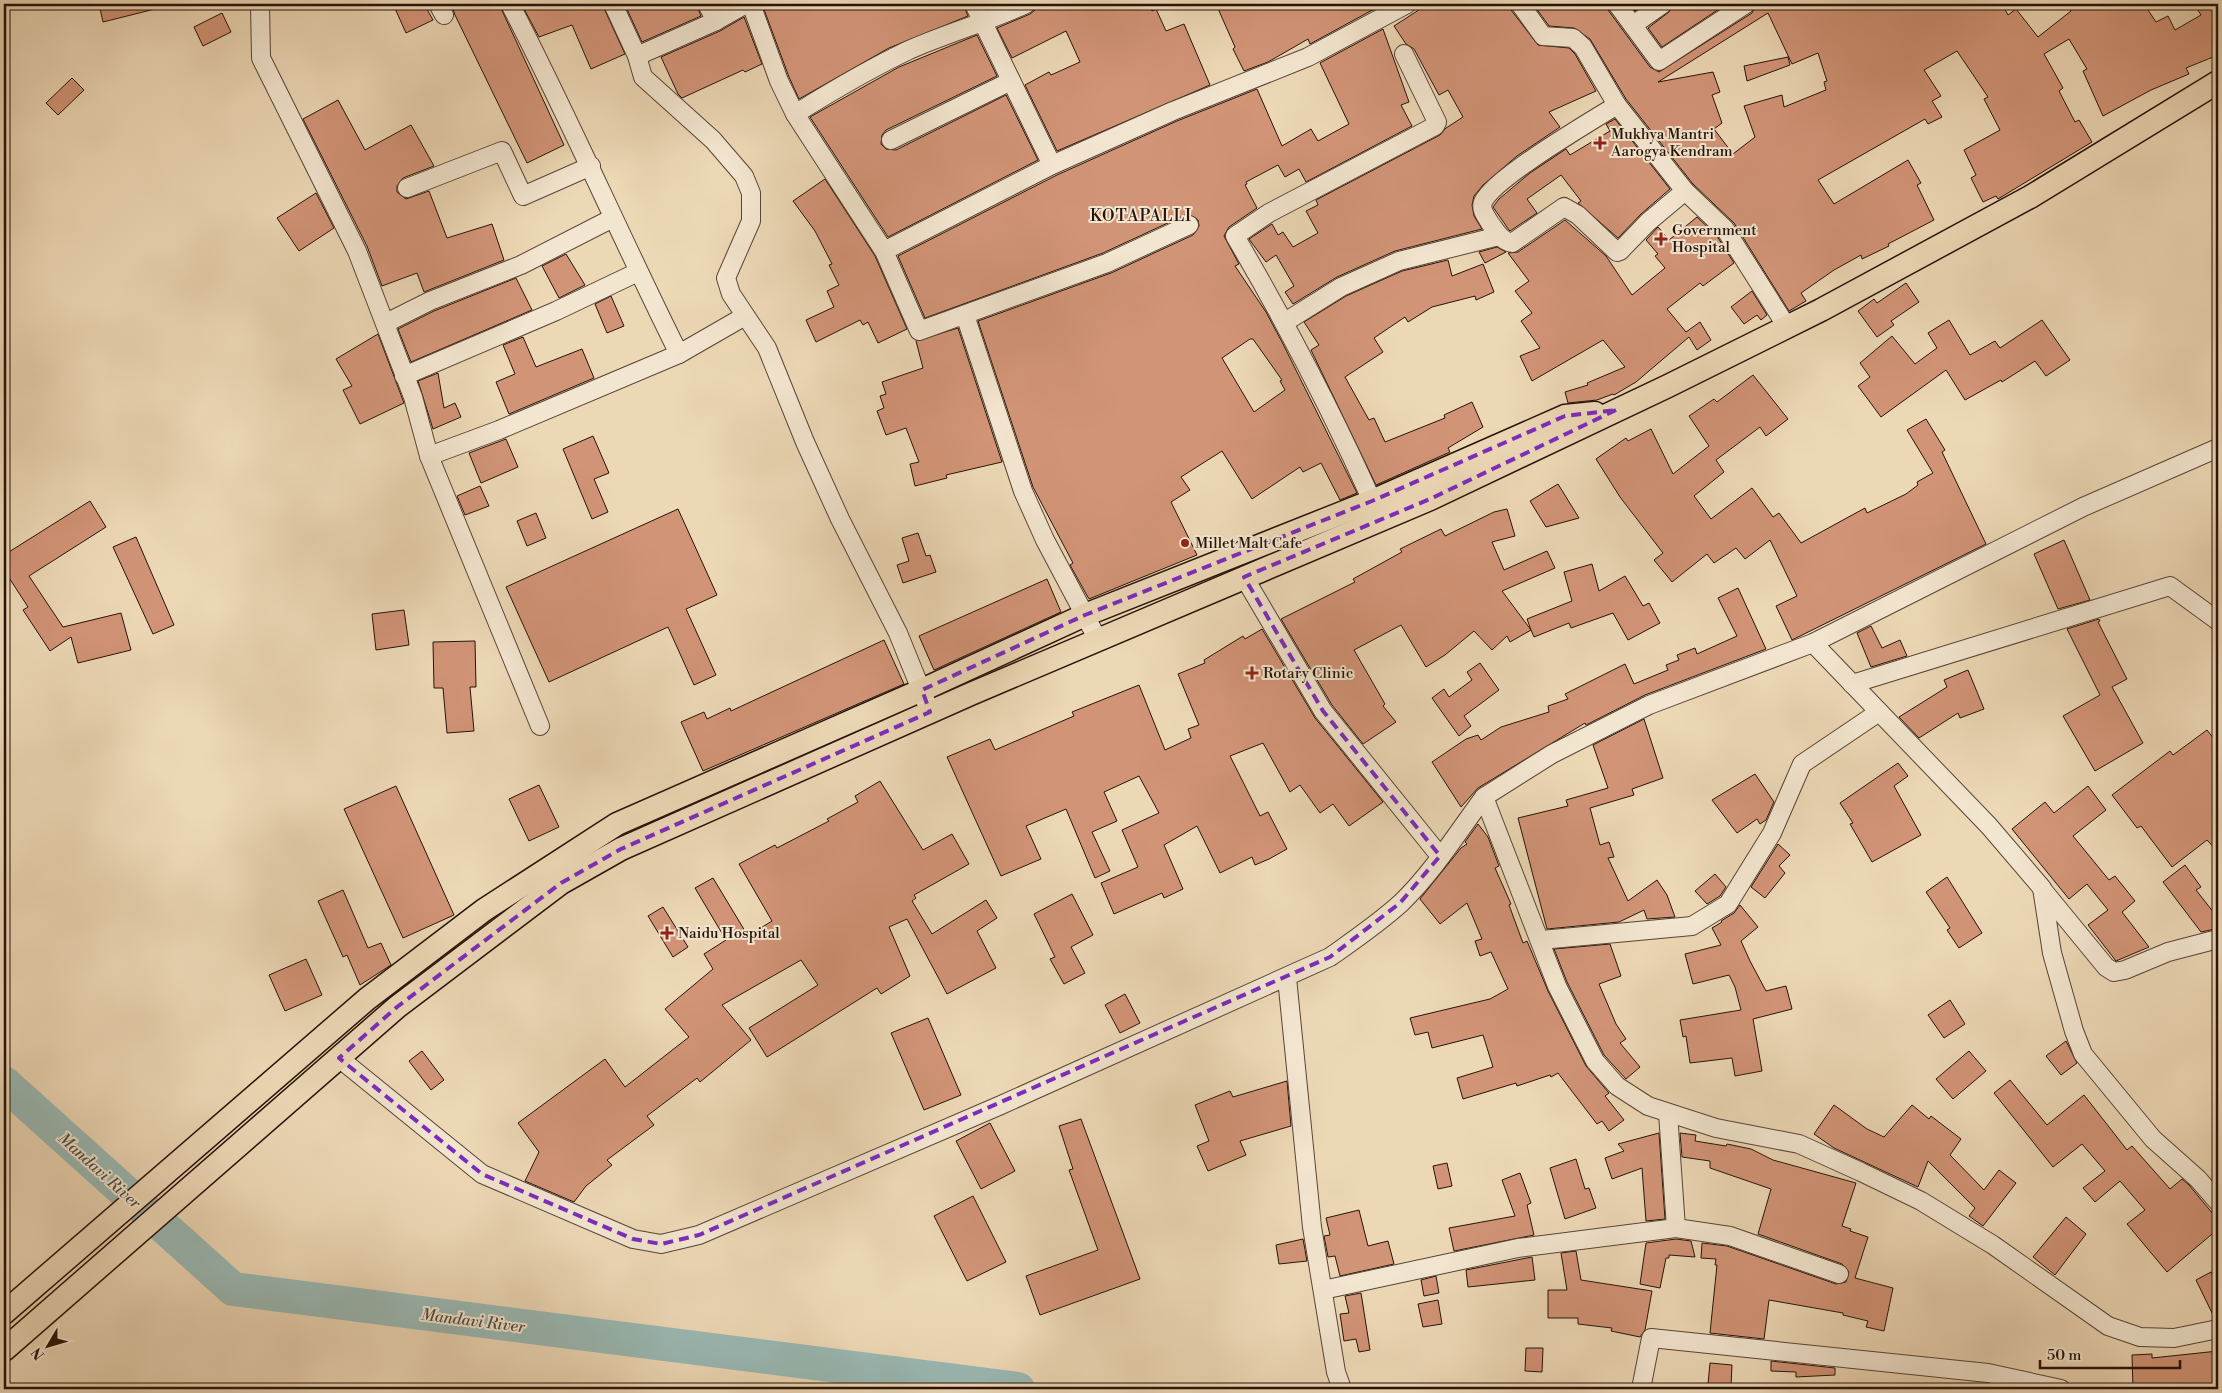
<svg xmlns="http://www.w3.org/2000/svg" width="2222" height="1393" font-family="'Libre Bodoni',serif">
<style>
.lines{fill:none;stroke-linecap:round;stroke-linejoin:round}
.river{stroke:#9ab9b4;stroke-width:34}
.building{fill:#d29477;stroke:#261208;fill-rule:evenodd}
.minor-casing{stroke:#584434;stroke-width:20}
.major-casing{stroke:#261208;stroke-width:25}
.minor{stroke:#f3e6d0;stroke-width:18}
.major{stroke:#edd8b6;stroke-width:22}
.marked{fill:none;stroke:#7b2cbf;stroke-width:4;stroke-dasharray:10 6;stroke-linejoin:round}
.poi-dot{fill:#8f2418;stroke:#f3e6d0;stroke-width:2}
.labels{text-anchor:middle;stroke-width:4;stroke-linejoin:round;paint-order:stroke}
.poi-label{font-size:15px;fill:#261208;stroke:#f3e6d0;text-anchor:start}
.neighbourhood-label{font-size:16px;letter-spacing:1px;fill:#261208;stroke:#f3e6d0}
.water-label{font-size:16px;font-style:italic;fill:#4f4c44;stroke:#f3e6d0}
</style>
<rect width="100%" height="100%" fill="#edd8b6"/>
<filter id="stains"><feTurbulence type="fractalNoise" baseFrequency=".004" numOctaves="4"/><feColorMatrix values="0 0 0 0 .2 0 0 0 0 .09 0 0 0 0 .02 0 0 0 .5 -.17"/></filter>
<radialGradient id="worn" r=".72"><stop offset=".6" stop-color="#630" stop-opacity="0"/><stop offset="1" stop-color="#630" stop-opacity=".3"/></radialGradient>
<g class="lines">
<path class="river" d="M4,1083L233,1289L1018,1389"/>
</g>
<g class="building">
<path d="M99,4H154L155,9L103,22Z"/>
<path d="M393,4H424L433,20L406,33Z"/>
<path d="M465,4H499L564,145L527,163L455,15L453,9Z"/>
<path d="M531,4H602L625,54L591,69L572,25L539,37L523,7Z"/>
<path d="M633,4H696L701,16L642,42L626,7Z"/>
<path d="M762,4H963L968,16L889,48L799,99L789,77Z"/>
<path d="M1036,4H1149L1152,11L1156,9L1166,31L1184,24L1210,85L1057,151L1025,85L1049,72L1051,75L1080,62L1066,31L1012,58L997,28L1030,14L1035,10Z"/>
<path d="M1216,4H1374L1376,8L1310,44L1308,39L1268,62L1244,71L1233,49L1235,47Z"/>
<path d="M1428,4H1510L1511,10L1538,45L1569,48L1575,54L1596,91L1549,112L1560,127L1517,156L1483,185L1474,196L1472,205L1474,216L1482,229L1395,251L1337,277L1293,304L1285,292L1294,286L1276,255L1266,262L1249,239L1272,224L1278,235L1283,232L1293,247L1318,233L1306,211L1318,205L1316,200L1440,135L1446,128L1463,117L1448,90L1439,95L1414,49L1406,44L1394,26Z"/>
<path d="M1533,4H1607L1608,10L1650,67L1659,72L1752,13L1757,4H2002L2008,15L2016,9L2038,37L2071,11L2067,4H2144L2156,22L2168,16L2175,30L2201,15L2194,4H2218V55L2186,68L2189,74L2151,90L2103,116L2083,71L2087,69L2069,39L2044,54L2063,88L2059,91L2075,122L2079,120L2092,142L1998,199L1996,196L1983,202L1971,178L1976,175L1964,150L2000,130L1984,99L1988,97L1957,51L1924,70L1941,96L1932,101L1942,117L1928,124L1925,119L1818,180L1834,204L1908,160L1921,183L1917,185L1934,220L1888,244L1889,246L1862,259L1861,255L1834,270L1801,293L1806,301L1789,311L1734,223L1693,184L1626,99L1590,39L1574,28L1549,26ZM1768,13L1792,64L1818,53L1827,81L1824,82L1826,90L1784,107L1782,95L1744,106L1755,137L1733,154L1714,129L1722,123L1712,95L1720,92L1713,72L1658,82Z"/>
<path d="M1630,4H1645L1635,11Z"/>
<path d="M1674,4H1719L1722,7L1662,47L1648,28L1669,12Z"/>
<path d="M222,13L231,32L203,46L194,27Z"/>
<path d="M744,17L762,64L745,72L743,70L682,98L678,94L661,57L720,31Z"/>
<path d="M1383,29L1409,102L1401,105L1412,126L1306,182L1299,169L1285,177L1278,165L1246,182L1247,184L1245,185L1257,208L1229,227L1224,236L1239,264L1235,266L1266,312L1282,342L1357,493L1340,500L1321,463L1303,472L1300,467L1252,499L1222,451L1181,477L1190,490L1171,502L1197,555L1089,599L1070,565L1073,563L1033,487L978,321L1111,273L1193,235L1199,226L1198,220L1190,215H1185L1103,253L925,318L898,256L1057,175L1177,121L1257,89L1282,146L1311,129L1318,141L1349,124L1320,63ZM1250,339H1253L1282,380L1280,381L1285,390L1254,412L1222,358Z"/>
<path d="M977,35L997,76L886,130L882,135L881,144L886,149L896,150L1006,95L1038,160L888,237L810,117L899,67Z"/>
<path d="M1788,57L1790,65L1747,81L1744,66Z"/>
<path d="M72,78L84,90L58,115L46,103Z"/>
<path d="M338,100L365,150L411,125L434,166L403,178L397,186V192L406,199L429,191L447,238L492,224L504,260L424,292L417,273L382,286L367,246L303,119Z"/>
<path d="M1615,119L1670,189L1641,214L1618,238L1578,203L1581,201L1561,175L1527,199L1537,213L1510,231L1509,230L1493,207L1499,199L1530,173L1566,149L1570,155L1610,131L1606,124Z"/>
<path d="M825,179L875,256L907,329L878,343L868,322L863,325L860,320L816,342L806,320L834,307L827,291L839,285L829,265L832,264L815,231L793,201Z"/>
<path d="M316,193L334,228L299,251L277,218Z"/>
<path d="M1697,217L1717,236L1734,263L1703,286L1700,283L1667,309L1686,332L1700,322L1711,340L1697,350L1689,337L1636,382L1614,395L1613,394L1597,400L1568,403L1565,392L1588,385L1587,383L1625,367L1603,340L1532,381L1520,356L1540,348L1521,321L1532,313L1515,291L1529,281L1508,253L1518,252L1565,220L1606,256L1632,295L1665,268L1655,256L1658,254L1646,240L1658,227L1669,240Z"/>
<path d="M1497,247L1506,252L1485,263L1479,252Z"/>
<path d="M566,254L585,285L559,298L542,266Z"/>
<path d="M1448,260L1452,276L1483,264L1494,292L1476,300L1475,296L1432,307L1408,322L1405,317L1374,338L1383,352L1345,377L1369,420L1374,418L1385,442L1445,418L1444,415L1472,402L1483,427L1448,448L1450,452L1376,485L1311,350L1319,345L1304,322L1346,296L1402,271Z"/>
<path d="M516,278L532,310L411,362L398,329L434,311Z"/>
<path d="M1906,283L1919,302L1891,321L1894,325L1877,337L1858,311L1874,299L1877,303Z"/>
<path d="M1752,291L1767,315L1761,320L1757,315L1744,324L1731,307Z"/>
<path d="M611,296L624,326L607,333L595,304Z"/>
<path d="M1949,320L1970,355L1995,341L2000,348L2042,320L2070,360L2046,376L2035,361L2002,382L2001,380L1965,400L1946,370L1881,417L1858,386L1870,377L1860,363L1892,336L1915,364L1937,348L1928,333Z"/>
<path d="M958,328L1002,462L946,475L947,478L915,486L910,464L919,462L906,428L886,435L877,411L884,408L880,396L886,394L882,382L923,368L916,341Z"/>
<path d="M378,334L404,403L360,424L343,390L352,386L336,359Z"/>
<path d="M523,337L536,367L582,349L594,378L509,414L496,382L515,374L503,345Z"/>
<path d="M438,373L444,408L455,403L461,417L433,429L418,381Z"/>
<path d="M1753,375L1788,419L1766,436L1760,427L1716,460L1724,472L1694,496L1711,519L1752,488L1773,517L1779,513L1801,543L1865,508L1867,513L1906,494L1918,485L1917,482L1933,473L1907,430L1926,419L1945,450L1942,452L1986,544L1792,640L1776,606L1797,596L1770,540L1745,559L1736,548L1714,563L1707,554L1672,582L1654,560L1663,553L1620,497L1596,459L1626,438L1628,441L1651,429L1673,474L1709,446L1689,416L1714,399L1717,402Z"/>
<path d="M593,436L609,473L594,479L608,512L592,519L563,449Z"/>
<path d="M506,439L518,467L481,483L469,453Z"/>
<path d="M1558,484L1579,518L1546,527L1530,501Z"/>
<path d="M480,486L489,506L465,515L457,496Z"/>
<path d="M90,501L106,527L29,576L63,627L121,613L131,650L78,663L71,637L50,651L23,610L28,607L4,570V555Z"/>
<path d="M678,509L717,595L686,609L716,675L694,685L668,627L549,682L506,587Z"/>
<path d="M1507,509L1515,536L1492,542L1504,570L1547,551L1555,568L1502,591L1531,630L1527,619L1572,601L1564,572L1592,564L1599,591L1625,576L1643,606L1649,603L1660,623L1628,640L1613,613L1571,628L1569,623L1534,637L1531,630L1510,642L1507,636L1492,650L1474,631L1445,655L1426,667L1401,625L1354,650L1385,704L1383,706L1396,722L1363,744L1332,705L1281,619L1355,582L1353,579L1402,552L1400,549L1441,529L1445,536L1494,512Z"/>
<path d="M536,513L546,538L527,546L517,521Z"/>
<path d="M918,533L926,556L930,555L936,572L903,583L897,565L909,561L902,538Z"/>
<path d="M136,537L174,625L153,634L113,547Z"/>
<path d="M2064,540L2090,600L2058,609L2034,554Z"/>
<path d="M1047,579L1061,612L934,670L919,636Z"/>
<path d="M1738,588L1766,649L1645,695L1586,725L1585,723L1478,788L1461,807L1432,762L1466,739L1478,735L1481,740L1501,727L1549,712L1548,706L1568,699L1565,694L1625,664L1634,684L1668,670L1666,665L1679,660L1677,655L1695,648L1697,654L1737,636L1718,598Z"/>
<path d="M404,610L409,645L376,650L372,614Z"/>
<path d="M2099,619L2100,621L2098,622L2127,679L2112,687L2143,743L2095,771L2063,716L2100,695L2067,629Z"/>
<path d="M1871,626L1882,648L1900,640L1907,656L1871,667L1857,633Z"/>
<path d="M1262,629L1315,718L1383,802L1349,826L1333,804L1320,813L1300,785L1290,792L1263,743L1230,756L1260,816L1268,812L1287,849L1269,859L1255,865L1252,857L1220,873L1197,826L1164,845L1183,889L1164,898L1162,893L1114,914L1101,883L1138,867L1122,830L1159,813L1139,776L1104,792L1117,821L1092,832L1110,871L1095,878L1066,809L1026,826L1041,859L1001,876L947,757L990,739L995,750L1074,716L1072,712L1139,685L1165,750L1191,738L1188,729L1199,725L1178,674L1205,663L1204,660L1243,636L1245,639Z"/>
<path d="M884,640L904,684L703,771L681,722L704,712L707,719L730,708L731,711Z"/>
<path d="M475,641L476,687H470L474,731L447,733L443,688H434L433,642Z"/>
<path d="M1480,663L1499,690L1464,716L1471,726L1459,736L1432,698L1444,689L1449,697L1472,680L1467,672Z"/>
<path d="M1968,670L1984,709L1960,718L1958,713L1919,738L1899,717L1947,687L1944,680Z"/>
<path d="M1644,719L1663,778L1632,789L1634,795L1590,808L1600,845L1609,842L1614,857L1608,858L1628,901L1657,880L1667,895L1675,917L1647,919L1644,910L1619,922L1547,929L1518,818L1568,806L1566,800L1608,788L1593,745Z"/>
<path d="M2207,730L2218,744V852L2207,840L2172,867L2141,826L2137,828L2112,795L2170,751L2173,755Z"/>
<path d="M1898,763L1908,776L1894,786L1921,835L1872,862L1850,824L1853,823L1840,803Z"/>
<path d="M1755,774L1774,802L1766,820L1760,824L1757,819L1737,833L1712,800Z"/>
<path d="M880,781L923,850L952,834L969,864L914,895L916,898L912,901L932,934L986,900L997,918L977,931L996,968L947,994L907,919L889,927L910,976L881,994L877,988L767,1057L749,1028L818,985L801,960L722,1005L751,1040L700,1082L697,1078L647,1116L654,1125L607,1160L612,1165L586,1186L574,1202L525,1181L539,1152L518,1123L605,1059L625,1087L689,1037L665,1009L713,969L704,954L726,940L695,888L713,878L748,936L772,921L739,864L775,845L777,848L829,821L827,819L858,802L855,796Z"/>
<path d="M539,785L559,827L529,841L509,799Z"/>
<path d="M396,786L454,915L403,938L344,809Z"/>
<path d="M2088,786L2106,810L2073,836L2109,880L2115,876L2135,901L2122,912L2149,947L2116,961L2088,925L2108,910L2087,884L2069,899L2012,829L2045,802L2054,813Z"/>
<path d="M1478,824L1488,837L1499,866L1495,868L1511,904L1509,905L1523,943L1527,941L1548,991L1586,1066L1609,1093L1605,1096L1624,1120L1609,1131L1602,1121L1597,1124L1558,1073L1551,1077L1550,1075L1517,1086L1516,1083L1463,1099L1457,1078L1493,1067L1483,1035L1432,1048L1428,1032L1415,1035L1410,1018L1490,999L1508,989L1491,952L1480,956L1475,941L1482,939L1467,903L1440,924L1420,899L1461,848L1467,844L1465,842Z"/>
<path d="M1778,844L1790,855L1779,866L1785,873L1765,898L1751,887Z"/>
<path d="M2185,865L2201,887L2196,890L2218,918V926L2215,929L2201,932L2163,882Z"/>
<path d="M1715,874L1726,887L1720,896L1707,904L1695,891Z"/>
<path d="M1947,877L1982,933L1959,948L1947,930L1950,928L1926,892Z"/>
<path d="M343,890L368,948L381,943L391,965L360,985L347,955L343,957L318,901Z"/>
<path d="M1072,894L1093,935L1071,947L1085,973L1064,984L1050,959L1055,957L1034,914Z"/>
<path d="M1740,905L1758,927L1741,941L1750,961L1766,991L1786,986L1792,1009L1753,1019L1762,1071L1735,1076L1732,1058L1690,1063L1686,1036L1683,1037L1680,1020L1741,1010L1735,987L1729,975L1693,984L1685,954L1721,945L1712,928L1722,922L1721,921L1734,913Z"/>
<path d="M663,907L688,947L673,957L648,916Z"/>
<path d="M1610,944L1621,976L1599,984L1616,1024L1626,1039L1620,1043L1640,1067L1626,1079L1604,1055L1567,982L1554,949Z"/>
<path d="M306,959L322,995L285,1011L269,975Z"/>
<path d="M1125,994L1140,1023L1120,1033L1105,1005Z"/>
<path d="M1950,1000L1965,1024L1944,1038L1928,1015Z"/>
<path d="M928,1018L961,1095L924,1110L891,1033Z"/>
<path d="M2066,1041L2077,1063L2061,1075L2046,1056Z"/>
<path d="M422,1051L444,1080L431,1090L409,1061Z"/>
<path d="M1969,1051L1986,1071L1953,1099L1936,1079Z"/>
<path d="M2010,1080L2047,1125L2084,1095L2127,1150L2132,1146L2170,1189L2182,1179L2189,1185L2218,1220V1229L2167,1272L2127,1224L2145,1210L2120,1181L2095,1202L2083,1188L2105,1171L2082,1144L2053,1167L1994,1093Z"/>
<path d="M1287,1081L1291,1126L1240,1141L1246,1155L1208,1171L1197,1146L1209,1141L1195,1105L1230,1091L1233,1097Z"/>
<path d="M1834,1105L1867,1129L1884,1137L1912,1105L1929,1119L1931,1116L1961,1139L1950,1155L1984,1190L1999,1170L2016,1183L1983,1226L1969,1216L1975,1208L1928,1161L1918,1187L1834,1148L1814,1134Z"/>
<path d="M1081,1119L1140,1279L1040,1315L1026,1276L1098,1250L1069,1170L1073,1169L1059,1126Z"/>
<path d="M990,1123L1015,1171L981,1189L956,1141Z"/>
<path d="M1659,1133L1665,1219L1646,1221L1642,1168L1612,1179L1605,1158L1624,1151L1618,1144Z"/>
<path d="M1680,1133L1696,1135L1695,1141L1726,1146L1727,1144L1751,1149L1773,1160L1856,1183L1842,1226L1851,1229L1850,1231L1868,1237L1855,1278L1893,1288L1884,1331L1866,1327L1868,1321L1843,1315V1313L1769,1300L1764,1339L1710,1333L1717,1265H1715L1716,1259L1701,1258L1702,1243L1727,1246L1836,1284L1846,1282L1849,1272L1842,1264L1758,1234L1771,1189L1710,1168V1161L1682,1157Z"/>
<path d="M1576,1159L1585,1189L1589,1188L1596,1208L1565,1219L1550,1168Z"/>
<path d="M1447,1163L1452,1186L1438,1189L1433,1166Z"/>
<path d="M1520,1173L1531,1203L1527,1205L1534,1235L1454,1251L1449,1228L1515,1216L1502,1180Z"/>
<path d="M973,1196L1006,1262L967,1281L934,1216Z"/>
<path d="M1359,1210L1368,1246L1388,1241L1394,1264L1340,1276L1335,1256L1328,1257L1324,1236L1330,1235L1326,1218Z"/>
<path d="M2066,1217L2086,1234L2055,1275L2033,1257Z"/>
<path d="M1303,1239L1307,1261L1279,1264L1276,1245Z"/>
<path d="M1676,1239L1691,1241L1695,1257L1669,1255V1258H1666L1660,1288L1640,1284L1646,1243Z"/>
<path d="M1576,1251L1581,1280L1652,1291L1645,1330L1640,1337L1611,1331L1612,1328L1578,1324V1318H1548V1290H1567L1561,1253Z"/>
<path d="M1532,1257L1535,1280L1468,1287L1466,1270Z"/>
<path d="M2211,1272L2218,1286V1319H2215L2196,1280Z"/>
<path d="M1436,1276L1439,1293L1424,1296L1421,1280Z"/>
<path d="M1361,1293L1370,1350L1359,1352L1356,1339L1344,1341L1340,1314L1349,1313L1345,1296Z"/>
<path d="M1438,1300L1442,1324L1423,1327L1418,1304Z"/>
<path d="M1526,1348H1543L1542,1372L1525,1371Z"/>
<path d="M2218,1351V1389H2133L2132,1355L2152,1354V1358Z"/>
<path d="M1771,1361L1835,1368V1375L1796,1377V1372L1771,1371Z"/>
<path d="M1710,1363L1732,1365L1731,1386L1708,1384Z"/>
</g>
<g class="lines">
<defs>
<g id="minor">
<path d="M260,4L261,58L357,251L413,397L429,456L540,726"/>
<path d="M438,4L444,15"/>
<path d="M510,4C570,119 621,238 679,354"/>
<path d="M613,4L637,56L643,77L713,140L744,176L751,193V221L726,278L731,294L767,348L805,442L840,519L898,633L930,712"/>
<path d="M707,4L716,21"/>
<path d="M751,4L779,81L795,114L884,251L919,331L1107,263L1189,225"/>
<path d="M974,4L1052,165"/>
<path d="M1520,4L1543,36L1573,38L1583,47L1617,105L1685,191L1725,229L1787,327"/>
<path d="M1617,4L1659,61L1746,4"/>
<path d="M1633,25L1663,4"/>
<path d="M637,56L716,21L746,4"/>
<path d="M1617,105C1590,122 1495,177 1483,202C1480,209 1486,216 1490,223C1496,231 1501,241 1512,243L1564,207L1578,215L1617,252L1620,251L1648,222L1685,191"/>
<path d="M795,114C832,91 869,69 909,50C947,33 988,22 1026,4"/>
<path d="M891,140L1011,81"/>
<path d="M407,188L502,151L523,196L591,166"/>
<path d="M884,251L1052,165L1173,111L1308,57L1407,4"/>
<path d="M965,315L1023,491L1045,540L1098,640"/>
<path d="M1285,322L1341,287L1399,261L1499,236"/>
<path d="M386,323L430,301L521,265L613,218"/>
<path d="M404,376L556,311L638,272"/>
<path d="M429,456L499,430L679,354L745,316"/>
<path d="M1377,512C1335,417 1287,325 1235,236L1269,213L1435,126L1437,122L1404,54"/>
<path d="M1244,577L1323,711L1440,856"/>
<path d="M1813,643L1989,826L2042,888L2052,953L2074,1031L2083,1054L2153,1139L2198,1179L2218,1202"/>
<path d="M1852,684L2170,586L2218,621"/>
<path d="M1484,797L1552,754L1649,705L1813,643L2083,507L2218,448"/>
<path d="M2042,889L2106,967L2114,972L2125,970L2168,952L2218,939"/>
<path d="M1541,940L1692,926L1728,904L1772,833L1802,764L1879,712"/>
<path d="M1287,978L1312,1227L1336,1372L1342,1389"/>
<path d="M339,1058L482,1174L633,1239L661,1244L699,1235L1001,1105L1330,957C1354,940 1379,923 1401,903C1433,872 1458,832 1484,797L1557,986L1595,1061L1617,1086L1648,1106L1716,1128L1799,1144L1861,1172L1921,1201L1993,1245L2108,1326L2140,1337L2174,1338L2218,1329"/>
<path d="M1668,1113L1676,1228"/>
<path d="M1323,1290L1518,1248L1676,1228L1730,1236L1839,1274"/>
<path d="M1641,1389L1651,1338L1988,1373L2061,1389"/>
</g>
<g id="major">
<path d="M4,1313L367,999L484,910L617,824L922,690L1085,615L1372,501L1565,416L1595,413"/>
<path d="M4,1350L397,1007L561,883L621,849L973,693L1430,499L1668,386L1821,310L2030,197L2218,82"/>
</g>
</defs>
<use href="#minor" class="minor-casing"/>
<use href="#major" class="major-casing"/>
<use href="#minor" class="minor"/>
<use href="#major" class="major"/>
</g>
<path class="marked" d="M1616,410L1430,499L1244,577L1323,711L1440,856L1400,903L1330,957L699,1235L661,1244L633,1239L482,1174L339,1058L397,1007L561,883L621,849L930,712L922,690L1085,615L1372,501L1565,416Z"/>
<g class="poi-dot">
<path d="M1597.5 135.5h5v5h5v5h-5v5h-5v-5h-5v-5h5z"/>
<path d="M1658.5 231.5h5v5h5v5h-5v5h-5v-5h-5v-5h5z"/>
<circle cx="1185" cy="543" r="5"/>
<path d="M1249.5 665.5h5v5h5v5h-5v5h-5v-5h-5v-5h5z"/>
<path d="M664.5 925.5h5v5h5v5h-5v5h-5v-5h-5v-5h5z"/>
</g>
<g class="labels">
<g class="poi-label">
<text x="1611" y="139">Mukhya Mantri<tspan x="1611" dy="17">Aarogya Kendram</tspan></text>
<text x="1672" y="235">Government<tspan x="1672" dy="17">Hospital</tspan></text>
<text x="1195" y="548">Millet Malt Cafe</text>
<text x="1263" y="678">Rotary Clinic</text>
<text x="678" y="938">Naidu Hospital</text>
</g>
<g class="neighbourhood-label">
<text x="1141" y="221">KOTAPALLI</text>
</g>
<g class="water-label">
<text transform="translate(100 1170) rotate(42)" y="6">Mandavi River</text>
<text transform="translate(473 1320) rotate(7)" y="6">Mandavi River</text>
</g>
</g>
<rect width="2222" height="1393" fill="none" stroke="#edd8b6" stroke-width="20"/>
<rect x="5" y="5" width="2212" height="1383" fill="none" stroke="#261208" stroke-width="2.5"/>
<rect x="10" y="10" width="2202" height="1373" fill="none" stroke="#261208"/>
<g transform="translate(48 1346) rotate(232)" stroke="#f3e6d0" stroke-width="4" paint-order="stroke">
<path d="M0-4L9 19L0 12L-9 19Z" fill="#261208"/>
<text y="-8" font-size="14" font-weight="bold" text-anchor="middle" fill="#261208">N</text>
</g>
<path d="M2040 1360v8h140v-8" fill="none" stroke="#261208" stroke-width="2.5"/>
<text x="2047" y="1360" font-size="15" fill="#261208" stroke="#f3e6d0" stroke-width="4" paint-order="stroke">50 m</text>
<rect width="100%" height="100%" filter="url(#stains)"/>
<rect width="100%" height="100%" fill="url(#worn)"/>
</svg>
